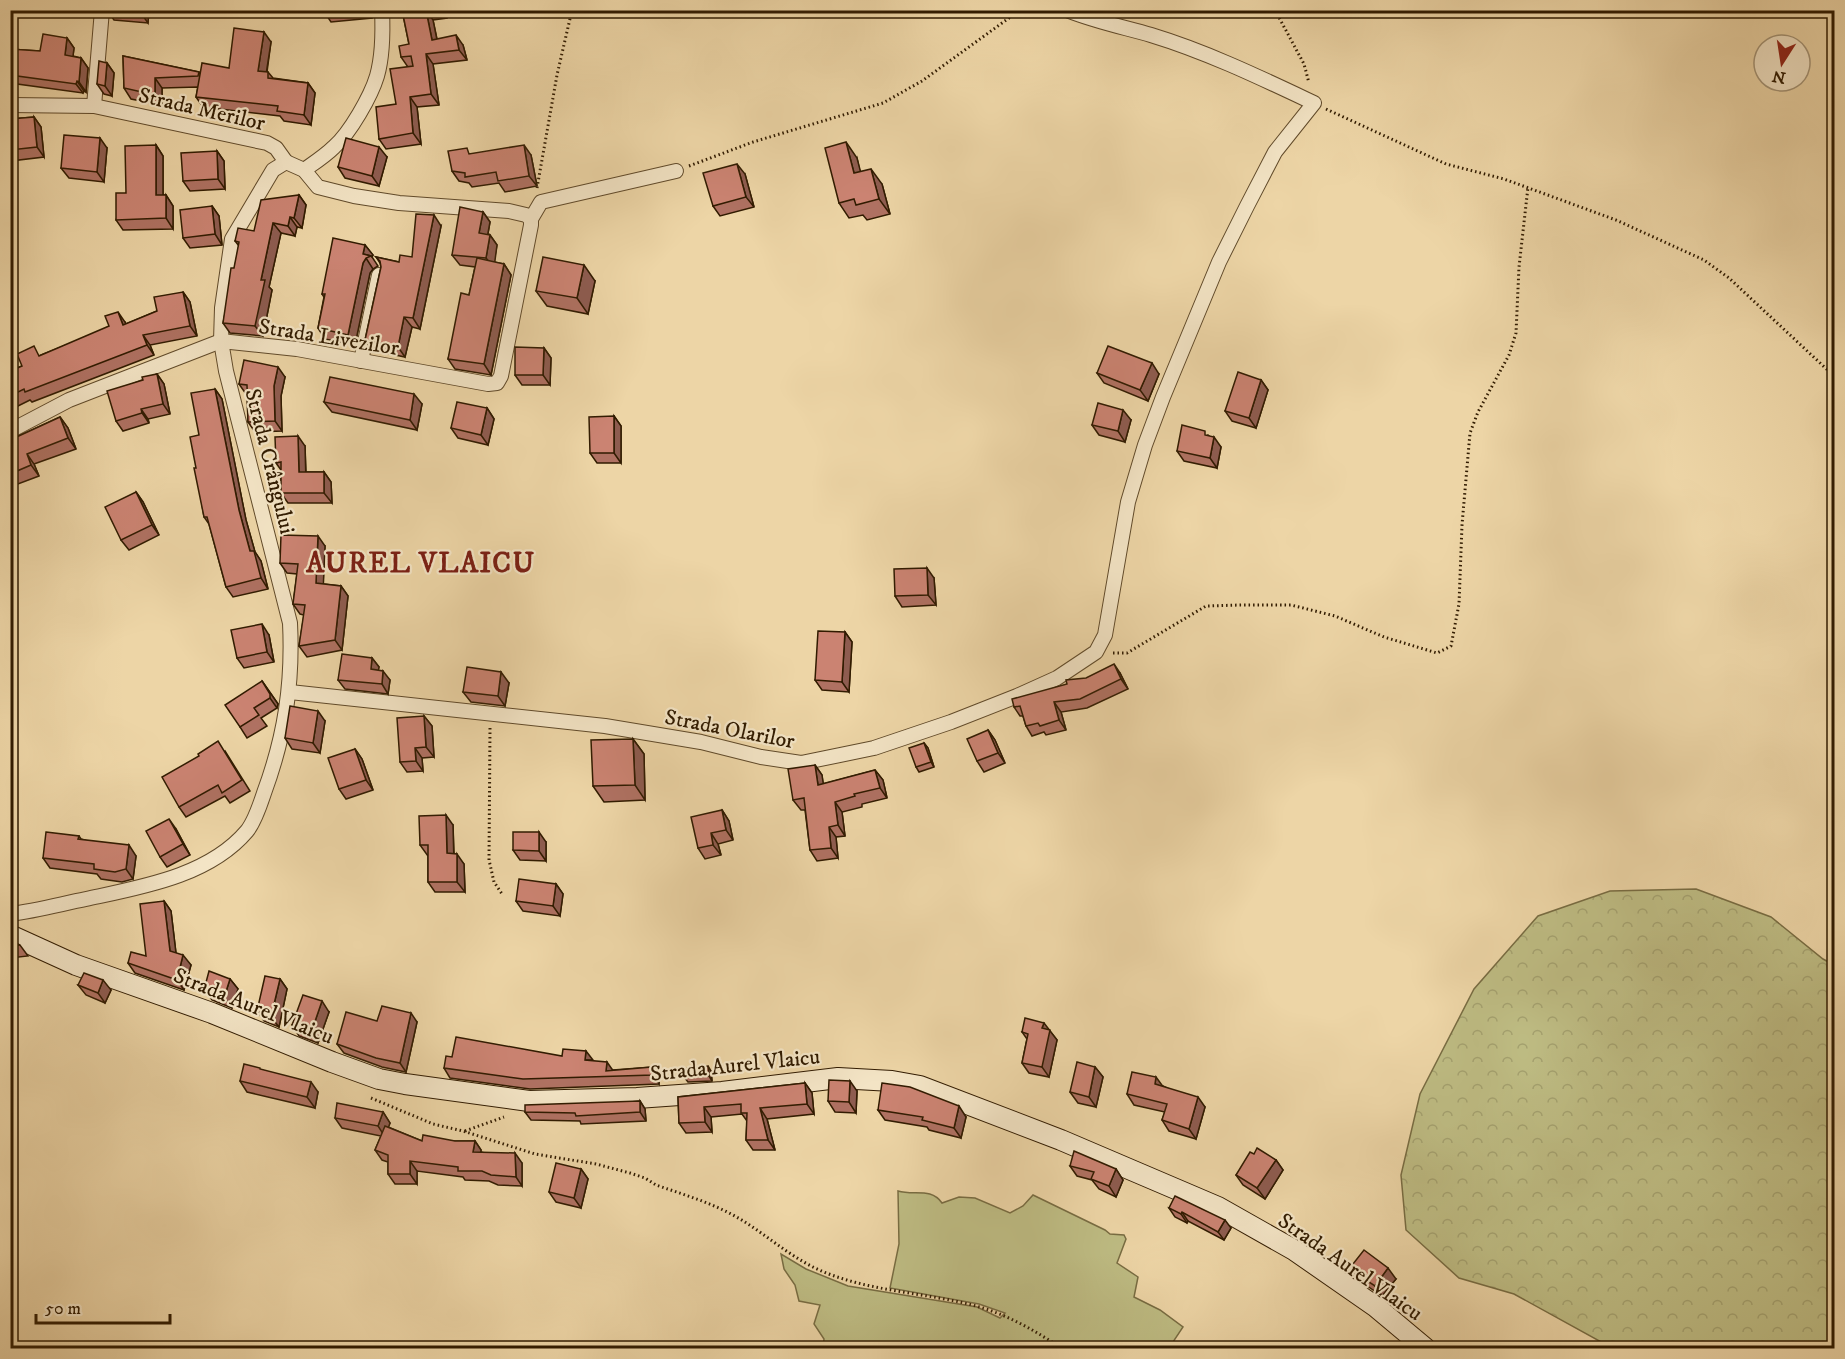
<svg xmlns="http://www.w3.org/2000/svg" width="1845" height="1359" font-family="'IM FELL DW Pica',serif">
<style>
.grass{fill:#bebc83;stroke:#786c42;stroke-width:1.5}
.forest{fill:url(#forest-crowns);stroke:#786c42;stroke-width:1.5}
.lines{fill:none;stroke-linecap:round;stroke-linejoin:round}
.street-casing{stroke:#604a2a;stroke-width:16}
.secondary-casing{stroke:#311b00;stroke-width:22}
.path{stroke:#311b00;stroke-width:3;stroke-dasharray:1.5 3;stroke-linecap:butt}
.street{stroke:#f3e4c5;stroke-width:14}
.secondary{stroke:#f3e4c5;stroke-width:20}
.wall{fill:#af7162;stroke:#311b00;stroke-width:1.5}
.shaded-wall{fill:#8e5c50;stroke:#311b00;stroke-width:1.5}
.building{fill:#cb8372;stroke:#311b00;stroke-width:1.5}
.labels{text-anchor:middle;stroke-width:4.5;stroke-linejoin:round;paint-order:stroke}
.street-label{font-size:22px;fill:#311b00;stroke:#f3e4c5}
.district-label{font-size:28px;font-weight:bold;letter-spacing:1.5px;fill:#7a1f14;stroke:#f3e4c5}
</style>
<defs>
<pattern id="forest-crowns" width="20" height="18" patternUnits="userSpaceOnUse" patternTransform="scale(1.5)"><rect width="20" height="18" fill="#bebc83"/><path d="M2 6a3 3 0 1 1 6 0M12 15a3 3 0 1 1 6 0" fill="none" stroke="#a4a16f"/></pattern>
</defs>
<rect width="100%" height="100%" fill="#edd5a6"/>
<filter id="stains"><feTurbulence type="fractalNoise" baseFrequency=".00333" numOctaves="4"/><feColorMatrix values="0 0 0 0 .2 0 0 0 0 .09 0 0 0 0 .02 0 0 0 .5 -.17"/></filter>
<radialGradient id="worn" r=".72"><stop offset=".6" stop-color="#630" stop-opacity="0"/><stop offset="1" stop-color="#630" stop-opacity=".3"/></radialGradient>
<path class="grass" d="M898,1191C914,1196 931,1187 942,1203L959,1197L975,1198L1010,1213L1023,1206L1033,1195L1105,1230L1110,1234L1124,1235L1126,1239L1117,1263L1138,1277L1134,1297L1160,1310L1183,1327L1169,1348H823L824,1339L814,1324L820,1305L799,1301L795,1285L784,1269L781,1254L806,1269L848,1286L977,1307L1000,1318L1005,1313L979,1304L890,1288L899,1244Z"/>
<path class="forest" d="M1696,889L1771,917L1823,959L1834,965V1348H1612L1514,1294L1459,1278L1406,1230L1401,1175L1420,1094L1474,989L1538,916L1610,891Z"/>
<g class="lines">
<defs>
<g id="street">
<path d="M10,105L94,106L267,143L276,148L286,162L273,170L232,239L222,308L221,341L226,371L290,623C293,684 285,736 264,793C260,805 255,821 247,831C209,876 142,887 86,899C61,904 36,911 10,914"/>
<path d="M94,106L102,10"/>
<path d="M304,170C314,163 325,156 334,147C350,133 371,96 377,76C383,55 383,32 382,10"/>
<path d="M531,219L541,202L676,171"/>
<path d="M361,361L379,275"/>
<path d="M10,431L69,400L221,341L297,349L488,384L497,383L501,376L531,225V219L526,215L509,211L399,203L354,196L318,187L304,170L286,162"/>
<path d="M290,692L605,726L701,742L761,757L801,763L874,748L951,722L1017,696L1057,678L1096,652L1105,635L1128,502L1145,445L1163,397L1219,262L1247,206L1275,152L1314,103C1261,78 1207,52 1151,35C1123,27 1094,21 1067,10"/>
</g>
<path id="secondary" d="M10,935L76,965L212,1013L332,1062L379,1079L405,1084L529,1101L637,1098L722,1092L838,1078L892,1081L920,1086L1061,1140L1218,1207L1294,1250L1376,1307L1425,1348"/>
</defs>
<use href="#street" class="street-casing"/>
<use href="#secondary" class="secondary-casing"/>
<g class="path">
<path d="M1275,10L1304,64L1309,83"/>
<path d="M1823,10L1834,15"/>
<path d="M1326,109L1446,164L1504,179L1616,220L1704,260L1729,278L1834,376"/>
<path d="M689,166L753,142L883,103L922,81L1020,10"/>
<path d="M537,188L557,75L572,10"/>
<path d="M1113,653H1127L1206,606L1240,605H1291L1335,616L1384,637L1437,653L1451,646L1459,604L1462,525L1470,433L1478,412L1509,355L1516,333L1519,267L1528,187"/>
<path d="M490,728L489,860L494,882L502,894"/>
<path d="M371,1098L433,1124L463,1131L535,1154L596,1164L630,1173L645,1178L656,1185C682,1194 709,1202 733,1215C766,1233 793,1261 829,1274C876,1292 928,1293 976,1306C1006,1314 1036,1331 1061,1348"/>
<path d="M465,1131L504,1117"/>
</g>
<use href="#street" class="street"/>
<use href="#secondary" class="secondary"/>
</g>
<g class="wall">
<path d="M107,10H149L148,23L114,20Z"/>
<path d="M323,10H370L372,18L331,22Z"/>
<path d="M402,10H446L447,18L433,20L437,39L463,45L467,60L433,64L439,105L417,107L421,144L386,149L379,139L396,104L408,67L401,57L409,44Z"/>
<path d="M67,38L74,48L73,56L81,58L88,68L86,92L84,91L83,93L10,83V49L40,51Z"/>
<path d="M271,42L267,72H268L273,78L308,83L315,93L311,125L284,121L280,116L203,107L196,97L198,87L162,88V105L131,99L124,88L123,56L199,72L200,74L229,68Z"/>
<path d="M107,63L114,73L112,96L104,94L97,84Z"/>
<path d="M34,117L41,127L44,157L11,161L13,186H10V119Z"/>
<path d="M156,145L163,156V195H166L173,206V229L123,230L116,220L126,193Z"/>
<path d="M107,148L104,182L69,178L61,168Z"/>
<path d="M217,151L224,161L225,189L190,191L183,181Z"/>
<path d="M471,154L531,155L537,186L505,192L499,183L472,187L469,183L459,181L452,171Z"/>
<path d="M387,157L379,186L345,178L338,167Z"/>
<path d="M857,158L860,172L882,184L890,214L867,220L863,215L849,218L839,203Z"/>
<path d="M745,174L754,207L720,216L713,206Z"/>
<path d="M299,195L306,205L302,228L297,227L295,236L281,233L269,287L272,290L263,336L230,333L223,323L239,246L235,241L254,231Z"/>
<path d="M212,206L219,216L222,245L190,248L183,238Z"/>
<path d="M483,212L490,222L488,234L490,235L497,245L494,262L504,264L511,275L491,375L455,369L448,359L469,295L475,267L460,265L452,255Z"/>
<path d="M441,226L420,329L412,327L405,357L372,350L365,340L381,267L380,263L376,257L399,262L412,257Z"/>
<path d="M365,245L373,255L372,257L378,266L373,269L370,273L355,345L325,339L318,328L324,297L322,294Z"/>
<path d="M595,281L588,314L547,306L536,291Z"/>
<path d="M183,292L190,302L197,336L150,345L154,355L32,402L30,400L10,410V371L22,366L41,355L125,322L126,324L157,311Z"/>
<path d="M544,348L551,358L550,385H522L515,375Z"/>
<path d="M1097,373L1159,374L1148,401L1104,383Z"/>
<path d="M157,374L164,384L170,414L148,419L149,423L123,431L116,421L143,380Z"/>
<path d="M285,377L281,396L282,431L255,432L248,422L247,394H246L239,384Z"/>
<path d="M1261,380L1268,390L1256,428L1232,421L1225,411Z"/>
<path d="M215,389L222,399L246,520L255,552L261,561L268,589L233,597L226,587L209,524L204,517L196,468L199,435Z"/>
<path d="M324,402L422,404L417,430L332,412Z"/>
<path d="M487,408L494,419L488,445L458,438L451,428Z"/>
<path d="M614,416L621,426V463H597L590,453Z"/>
<path d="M60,417L68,428L76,449L34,464L39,476L10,487V440Z"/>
<path d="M1131,420L1125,442L1099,435L1092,425Z"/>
<path d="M1208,435L1221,447L1217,468L1184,461L1177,451Z"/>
<path d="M305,446L306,472H324L331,482L332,503H288L281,493V470L276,463Z"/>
<path d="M136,492L143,502L159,535L129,550L121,540Z"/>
<path d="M325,546L323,584L341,586L348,596L342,650L307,657L299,646L304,615L300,614L293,604L297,574L287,573L280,563Z"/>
<path d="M934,578L936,605L902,607L895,596Z"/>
<path d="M845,632L852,642L849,692L822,690L815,680Z"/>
<path d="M269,635L274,662L244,668L237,658Z"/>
<path d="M372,658L379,667L378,670L390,680L388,694L345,689L338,680Z"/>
<path d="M1120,673L1128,689L1087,708L1061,712L1066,730L1046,735L1044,732L1032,736L1026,726L1023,716H1020L1014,707Z"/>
<path d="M262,681L278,704L277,708L261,718L267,726L247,738L240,727Z"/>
<path d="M509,683L505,706L471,702L463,692Z"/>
<path d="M424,716L432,726L434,757L422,758L423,771L407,772L400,762Z"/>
<path d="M325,721L320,753L292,749L285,738Z"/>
<path d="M988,730L995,740L1005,763L984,772L977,761Z"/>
<path d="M633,739L644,754L645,800L604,802L593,786Z"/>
<path d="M924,743L928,748L934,767L919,772L916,767Z"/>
<path d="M355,749L362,759L373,790L346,799L339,789Z"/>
<path d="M225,751L250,791L230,803L225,796L186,817L179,807Z"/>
<path d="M815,765L822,775L823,784L875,770L883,780L887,798L862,804V807L842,812L845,836L836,837L838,858L817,861L810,850L805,810H801L793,800Z"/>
<path d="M722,810L729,821L733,840L718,844L721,855L705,859L698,848Z"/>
<path d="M453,825L454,853L464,864L465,892H435L428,882V856L420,845Z"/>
<path d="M176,829L190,855L167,867L160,857Z"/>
<path d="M79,836L81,839L136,856L133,879L122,882L101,879L97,874L50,868L43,858Z"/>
<path d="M546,842V861L520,860L513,850Z"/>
<path d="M556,884L563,894L560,916L523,911L516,901Z"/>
<path d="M164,901L171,911L176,953L191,965L184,990L135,973L128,963L146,956Z"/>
<path d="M10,941L20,945L28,956L10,958Z"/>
<path d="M230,979L238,989L232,1008L212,1000L204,990Z"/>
<path d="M280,979L287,989L279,1027L264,1021L257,1011Z"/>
<path d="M78,985L111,990L105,1003L86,995Z"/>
<path d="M329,1012L318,1043L299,1036L292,1025Z"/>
<path d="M377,1021L417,1022L406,1072L382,1067L344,1053L337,1044Z"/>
<path d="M1049,1030L1057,1040L1049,1077L1029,1073L1022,1063L1027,1039L1022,1032Z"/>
<path d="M562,1056L593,1061L613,1070L652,1067L659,1077V1084L530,1089L450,1078L444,1068L452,1057Z"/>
<path d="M1095,1067L1103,1077L1096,1107L1078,1103L1070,1092Z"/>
<path d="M262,1070L318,1092L315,1108L247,1092L240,1081Z"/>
<path d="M711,1071L712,1081L688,1082L684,1077Z"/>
<path d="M805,1083L812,1093L814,1114L767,1119L775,1150H753L746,1140L747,1121L742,1114L711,1117L712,1132L686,1133L679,1123L678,1097Z"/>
<path d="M1163,1086L1205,1107L1196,1139L1169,1131L1162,1120L1165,1112L1134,1105L1127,1094Z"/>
<path d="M857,1091L856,1113L835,1112L828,1101Z"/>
<path d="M640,1101L645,1109L646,1121L581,1124L580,1121L531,1120L525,1112Z"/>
<path d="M878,1110L966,1117L961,1138L929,1130L927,1127L885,1120Z"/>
<path d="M383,1112L390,1123L388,1127L422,1141H475L481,1150V1152L522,1163V1186L498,1185L489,1181L465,1180L463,1177L417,1171V1184H395L388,1174V1162L382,1160L375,1150L381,1136L342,1128L335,1118Z"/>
<path d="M1254,1154L1276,1160L1283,1170L1265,1199L1243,1185L1236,1175Z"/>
<path d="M1070,1166L1116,1169L1123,1180L1116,1197L1099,1189L1092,1180L1077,1176Z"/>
<path d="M581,1169L588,1179L581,1208L556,1202L549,1192Z"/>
<path d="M1169,1208L1231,1228L1224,1240L1188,1221L1187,1223L1175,1217Z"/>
<path d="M1349,1269L1396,1279L1382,1296L1357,1279Z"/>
</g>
<g class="shaded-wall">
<path d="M141,10H149L148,23L141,13Z"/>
<path d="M367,10H370L372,18Z"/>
<path d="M426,10L433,20L439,50L432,40Z"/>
<path d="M442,10H446L447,18Z"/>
<path d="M264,32L271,42L265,81L258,71Z"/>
<path d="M456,35L463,45L467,60L459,50Z"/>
<path d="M67,38L74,48L72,64L65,55Z"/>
<path d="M426,54L433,64L439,105L431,94Z"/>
<path d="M81,58L88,68L86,92L79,82Z"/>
<path d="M107,63L114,73L112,96L105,86Z"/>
<path d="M155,78L162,88V105L155,95Z"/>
<path d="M77,81L84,91L83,93L76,84Z"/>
<path d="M308,83L315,93L311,125L304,115Z"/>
<path d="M410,97L417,107L421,144L413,133Z"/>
<path d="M34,117L41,127L44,157L37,147Z"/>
<path d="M100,138L107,148L104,182L97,172Z"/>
<path d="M846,142L857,158L865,189L854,173Z"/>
<path d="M156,145L163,156V205L156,195Z"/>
<path d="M524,145L531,155L537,186L529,176Z"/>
<path d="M379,147L387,157L379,186L372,176Z"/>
<path d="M217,151L224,161L225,189L218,179Z"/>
<path d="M10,161H11L13,186L10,182Z"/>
<path d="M737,164L745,174L754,207L746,197Z"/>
<path d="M871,169L882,184L890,214L879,199Z"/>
<path d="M166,195L173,206V229L166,218Z"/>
<path d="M299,195L306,205L302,228L294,218Z"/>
<path d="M212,206L219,216L222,245L215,234Z"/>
<path d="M483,212L490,222L486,244L479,233Z"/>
<path d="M434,215L441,226L420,329L413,318Z"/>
<path d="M290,217L297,227L295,236L288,226Z"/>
<path d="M273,223L281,233L269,287L272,290L263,336L255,326L261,280Z"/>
<path d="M490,235L497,245L494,268L486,258Z"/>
<path d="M365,245L373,255L372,257L371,256L363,254Z"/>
<path d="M366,258L373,269L370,273L355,345L348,335L363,263Z"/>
<path d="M504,264L511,275L491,375L484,364Z"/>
<path d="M584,265L595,281L588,314L577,298Z"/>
<path d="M183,292L190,302L197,336L190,326Z"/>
<path d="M118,312L125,322L130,335L123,325Z"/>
<path d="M404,317L412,327L405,357L398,347Z"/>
<path d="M143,335L150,345L154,355L147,345Z"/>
<path d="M544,348L551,358L550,385L543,375Z"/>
<path d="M1152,363L1159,374L1148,401L1140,390Z"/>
<path d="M278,367L285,377L281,396L282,431L275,421L274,386Z"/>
<path d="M157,374L164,384L170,414L163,404Z"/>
<path d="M1261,380L1268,390L1256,428L1249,418Z"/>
<path d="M215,389L222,399L246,520L255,552L261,561L268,589L261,578L250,551L239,510Z"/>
<path d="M414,394L422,404L417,430L410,420Z"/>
<path d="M487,408L494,419L488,445L481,435Z"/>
<path d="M141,409L148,419L149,423L142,413Z"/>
<path d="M1123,410L1131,420L1125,442L1118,431Z"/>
<path d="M614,416L621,426V463L614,453Z"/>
<path d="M60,417L68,428L76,449L68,438Z"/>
<path d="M298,436L305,446L306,483L299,472Z"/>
<path d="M1214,437L1221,447L1217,468L1210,458Z"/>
<path d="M27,454L34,464L39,476L31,465Z"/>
<path d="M324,472L331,482L332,503L324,493Z"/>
<path d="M136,492L143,502L159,535L152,525Z"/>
<path d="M318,536L325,546L323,593L316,583Z"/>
<path d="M927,568L934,578L936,605L928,595Z"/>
<path d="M341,586L348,596L342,650L335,640Z"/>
<path d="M262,624L269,635L274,662L267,652Z"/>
<path d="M845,632L852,642L849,692L842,682Z"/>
<path d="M372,658L379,667L377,679L371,669Z"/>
<path d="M1114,664L1120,673L1128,689L1121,679Z"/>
<path d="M383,671L390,680L388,694L382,684Z"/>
<path d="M501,672L509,683L505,706L498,696Z"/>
<path d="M262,681L278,704L277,708L270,698Z"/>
<path d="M1054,702L1061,712L1066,730L1059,720Z"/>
<path d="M318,711L325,721L320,753L313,743Z"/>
<path d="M424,716L432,726L434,757L426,747Z"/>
<path d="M988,730L995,740L1005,763L998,753Z"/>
<path d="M633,739L644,754L645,800L635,785Z"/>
<path d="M924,743L928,748L934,767L931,762Z"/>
<path d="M415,748L422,758L423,771L416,761Z"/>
<path d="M355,749L362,759L373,790L366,780Z"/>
<path d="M815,765L822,775L825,795L818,785Z"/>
<path d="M875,770L883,780L887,798L880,788Z"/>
<path d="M835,802L842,812L845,836L838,825Z"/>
<path d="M722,810L729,821L733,840L726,830Z"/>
<path d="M446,815L453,825L454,864L447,853Z"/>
<path d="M169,819L176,829L190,855L183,844Z"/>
<path d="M829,827L836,837L838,858L831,848Z"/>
<path d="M539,832L546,842V861L539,851Z"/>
<path d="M711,833L718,844L721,855L713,845Z"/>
<path d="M129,845L136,856L133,879L126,869Z"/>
<path d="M457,854L464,864L465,892L457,882Z"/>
<path d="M556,884L563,894L560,916L553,906Z"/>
<path d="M164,901L171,911L177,962L170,951Z"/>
<path d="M183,955L191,965L184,990L177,980Z"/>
<path d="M230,979L238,989L232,1008L224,998Z"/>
<path d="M280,979L287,989L279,1027L271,1017Z"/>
<path d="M103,980L111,990L105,1003L98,993Z"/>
<path d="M322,1001L329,1012L318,1043L311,1033Z"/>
<path d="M411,1013L417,1022L406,1072L400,1063Z"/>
<path d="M1044,1023L1057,1040L1049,1077L1042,1067V1028Z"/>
<path d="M586,1051L593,1060H585Z"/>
<path d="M607,1062L614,1072L606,1071Z"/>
<path d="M708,1066L711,1071L712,1081L709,1076Z"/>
<path d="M652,1067L659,1077V1084L653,1075Z"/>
<path d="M1095,1067L1103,1077L1096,1107L1089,1097Z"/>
<path d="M1156,1077L1164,1088L1155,1084Z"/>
<path d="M850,1081L857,1091L856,1113L849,1102Z"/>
<path d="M311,1082L318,1092L315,1108L307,1097Z"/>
<path d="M805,1083L812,1093L814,1114L807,1104Z"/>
<path d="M1198,1097L1205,1107L1196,1139L1189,1129Z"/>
<path d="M640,1101L645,1109L646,1121L640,1112Z"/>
<path d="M959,1106L966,1117L961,1138L954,1128Z"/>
<path d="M704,1107L711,1117L712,1132L705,1122Z"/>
<path d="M760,1108L767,1119L775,1150L768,1140Z"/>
<path d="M383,1112L390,1123L385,1137L378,1126Z"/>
<path d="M475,1141L481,1150L479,1162L473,1152Z"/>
<path d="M515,1153L522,1163V1186L516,1177Z"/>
<path d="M1276,1160L1283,1170L1265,1199L1257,1188Z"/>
<path d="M410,1161L417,1171V1184L410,1174Z"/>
<path d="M581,1169L588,1179L581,1208L574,1198Z"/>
<path d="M1116,1169L1123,1180L1116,1197L1109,1186Z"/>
<path d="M1182,1212L1188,1221L1187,1223L1181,1214Z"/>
<path d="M1225,1220L1231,1228L1224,1240L1218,1232Z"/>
<path d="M1388,1268L1396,1279L1382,1296L1375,1286Z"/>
</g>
<g class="building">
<path d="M118,10H141V13Z"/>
<path d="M323,10H339L324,12Z"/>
<path d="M402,10H426L432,40L456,35L459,50L426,54L431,94L410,97L413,133L379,139L376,107L396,104L390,69L413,66L411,56L401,57L399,46L409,44Z"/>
<path d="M234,28L264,32L258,71L268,72V78L308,83L304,115L277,111L278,106L196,97L202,63L229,68Z"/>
<path d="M43,34L67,38L65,55L81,58L79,82L77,81L76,84L10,75V49L40,51Z"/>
<path d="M123,56L199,72L198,76L155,78V95L124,88Z"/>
<path d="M99,61L107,63L105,86L97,84Z"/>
<path d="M34,117L37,147L10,150V119Z"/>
<path d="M64,135L100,138L97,172L61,168Z"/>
<path d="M346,138L379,147L372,176L338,167Z"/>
<path d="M846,142L854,173L871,169L879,199L856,205L854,199L839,203L825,148Z"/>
<path d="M156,145V195H166V218L116,220V193H126L125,146Z"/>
<path d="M524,145L529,176L498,181L496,172L465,177V173L452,171L448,151L467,148L469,154Z"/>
<path d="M217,151L218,179L183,181L181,153Z"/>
<path d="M737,164L746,197L713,206L703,173Z"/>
<path d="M299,195L294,218L290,217L288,226L273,223L261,280H265L255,326L223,323L231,268H234L239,242L235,241L238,228L254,231L261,200Z"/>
<path d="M212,206L215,234L183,238L180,210Z"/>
<path d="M460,207L483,212L479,233L490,235L486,258L452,255Z"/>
<path d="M416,214L434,215L413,318L404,317L398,347L365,340L381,267L380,261L376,257L399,262L400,255L412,257Z"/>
<path d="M333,238L365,245L363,254L371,256L366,258L363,263L348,335L318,328L325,294H322Z"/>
<path d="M543,257L584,265L577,298L536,291Z"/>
<path d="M477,258L504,264L484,364L448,359L461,293L469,295Z"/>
<path d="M183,292L190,326L143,335L147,345L25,392L24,389L10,396V371L22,366L17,354L34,346L39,356L109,326L105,316L118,312L123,325L157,311L154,297Z"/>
<path d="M1108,346L1152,363L1140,390L1097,373Z"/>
<path d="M515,347L544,348L543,375H515Z"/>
<path d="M244,360L278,367L274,386L275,421L248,422L247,385L239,384Z"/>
<path d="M1238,372L1261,380L1249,418L1225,411Z"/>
<path d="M157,374L163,404L141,409L142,413L116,421L107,391L143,380L142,377Z"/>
<path d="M330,377L414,394L410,420L324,402Z"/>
<path d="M215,389L239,510L250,551H254L261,578L226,587L207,517H204L194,468H196L190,437L199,435L191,393Z"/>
<path d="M457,402L487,408L481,435L451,428Z"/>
<path d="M1098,403L1123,410L1118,431L1092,425Z"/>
<path d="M614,416V453H590L589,417Z"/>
<path d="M60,417L68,438L27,454L31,465L10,474V440Z"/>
<path d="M1182,425L1205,431V435L1214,437L1210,458L1177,451Z"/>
<path d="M298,436L299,472H324V493H281V462L276,463L275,437Z"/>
<path d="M136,492L152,525L121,540L105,507Z"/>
<path d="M281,535L318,536L316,583L341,586L335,640L299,646L305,605L293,604L298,564L280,563Z"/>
<path d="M927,568L928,595L895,596L894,569Z"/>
<path d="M262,624L267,652L237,658L231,630Z"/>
<path d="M818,631L845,632L842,682L815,680Z"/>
<path d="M342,654L372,658L371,669L383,671L382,684L338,680Z"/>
<path d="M1114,664L1121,679L1080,699L1054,702L1059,720L1040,726L1038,723L1026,726L1020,706L1014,707L1012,699L1067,684L1066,680L1086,678Z"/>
<path d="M467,667L501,672L498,696L463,692Z"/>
<path d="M262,681L270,694V698L254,708L259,715L240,727L225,705Z"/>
<path d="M290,706L318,711L313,743L285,738Z"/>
<path d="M424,716L426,747L415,748L416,761L400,762L397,718Z"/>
<path d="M988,730L998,753L977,761L967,739Z"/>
<path d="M633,739L635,785L593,786L591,740Z"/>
<path d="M218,741L242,780L222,793L218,785L179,807L162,777L199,756L198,754Z"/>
<path d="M924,743L931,762L916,767L909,748Z"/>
<path d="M355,749L366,780L339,789L328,758Z"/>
<path d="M815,765L818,785L875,770L880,788L854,794L855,796L835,802L838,825L829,827L831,848L810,850L804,798L793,800L788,769Z"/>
<path d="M722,810L726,830L711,833L713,845L698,848L691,817Z"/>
<path d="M446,815L447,853L457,854V882H428V845H420L419,816Z"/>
<path d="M169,819L183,844L160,857L146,831Z"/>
<path d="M46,832L79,836L78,839L129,845L126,869L115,872L94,869V864L43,858Z"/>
<path d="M513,832H539V851L513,850Z"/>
<path d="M519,879L556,884L553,906L516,901Z"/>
<path d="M164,901L170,951L183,955L177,980L128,963L131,952L146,956L140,904Z"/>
<path d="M10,941L20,945H10Z"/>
<path d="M209,971L230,979L224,998L204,990Z"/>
<path d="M84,973L103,980L98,993L78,985Z"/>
<path d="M265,976L280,979L271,1017L257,1011Z"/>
<path d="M303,995L322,1001L311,1033L292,1025Z"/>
<path d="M382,1006L411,1013L400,1063L376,1058L337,1044L346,1012L377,1021Z"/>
<path d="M1025,1018L1044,1023L1042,1028L1050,1030L1042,1067L1022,1063L1028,1034L1022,1032Z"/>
<path d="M456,1037L562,1056L563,1049L586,1051L585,1060L607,1062L606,1071L652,1067L653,1075L523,1079L444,1068L446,1056L452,1057Z"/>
<path d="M1077,1062L1095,1067L1089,1097L1070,1092Z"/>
<path d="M244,1064L260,1068V1069L311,1082L307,1097L240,1081Z"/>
<path d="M708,1066L709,1076L684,1077L683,1069Z"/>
<path d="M1132,1072L1156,1077L1155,1084L1198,1097L1189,1129L1162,1120L1167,1104L1127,1094Z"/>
<path d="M829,1080L850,1081L849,1102L828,1101Z"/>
<path d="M805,1083L807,1104L760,1108L768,1140H746L747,1113H741V1104L704,1107L705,1122L679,1123L678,1097Z"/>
<path d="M882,1083L910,1087L959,1106L954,1128L922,1120L923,1117L878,1110Z"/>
<path d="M640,1101V1112L576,1116L575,1113L525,1112V1105Z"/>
<path d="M337,1103L383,1112L378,1126L335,1118Z"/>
<path d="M385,1126L422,1141L423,1135L455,1141H475L473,1152L515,1153L516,1177L491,1175L482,1171H458V1167L410,1161V1174H388V1155L375,1150Z"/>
<path d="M1257,1148L1276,1160L1257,1188L1236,1175L1250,1152L1254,1154Z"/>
<path d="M1074,1151L1116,1169L1109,1186L1091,1179L1094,1172L1070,1166Z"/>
<path d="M556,1163L581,1169L574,1198L549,1192Z"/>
<path d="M1175,1196L1225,1220L1218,1232L1182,1212L1181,1214L1169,1208Z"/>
<path d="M1364,1250L1388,1268L1375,1286L1349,1269Z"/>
</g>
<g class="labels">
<g class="street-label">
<text transform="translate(202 108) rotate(13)" y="8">Strada Merilor</text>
<text transform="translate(329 336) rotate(9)" y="8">Strada Livezilor</text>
<text transform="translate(271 461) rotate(76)" y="8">Strada Crângului</text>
<text transform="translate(730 728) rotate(11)" y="8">Strada Olarilor</text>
<text transform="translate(254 1005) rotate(22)" y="8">Strada Aurel Vlaicu</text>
<text transform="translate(735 1064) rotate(-6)" y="8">Strada Aurel Vlaicu</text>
<text transform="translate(1351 1266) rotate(35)" y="8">Strada Aurel Vlaicu</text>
</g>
<g class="district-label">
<text x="421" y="572">AUREL VLAICU</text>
</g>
</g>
<rect width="1845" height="1359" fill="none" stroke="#edd5a6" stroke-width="36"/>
<rect x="12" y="12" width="1821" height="1335" fill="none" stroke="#311b00" stroke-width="3"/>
<rect x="18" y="18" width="1809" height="1323" fill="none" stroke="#311b00" stroke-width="1.5"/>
<g transform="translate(1782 63) rotate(192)"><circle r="28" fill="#f3e4c5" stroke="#a59476" stroke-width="1.5"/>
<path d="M0-4.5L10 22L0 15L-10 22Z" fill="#8f2418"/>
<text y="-9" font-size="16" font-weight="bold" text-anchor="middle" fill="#311b00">N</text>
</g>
<path d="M36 1314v9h134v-9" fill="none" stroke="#311b00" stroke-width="3"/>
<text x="45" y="1314" font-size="18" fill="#311b00" stroke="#f3e4c5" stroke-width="4.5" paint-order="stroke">50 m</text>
<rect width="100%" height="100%" filter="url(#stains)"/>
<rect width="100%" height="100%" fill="url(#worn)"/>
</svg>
